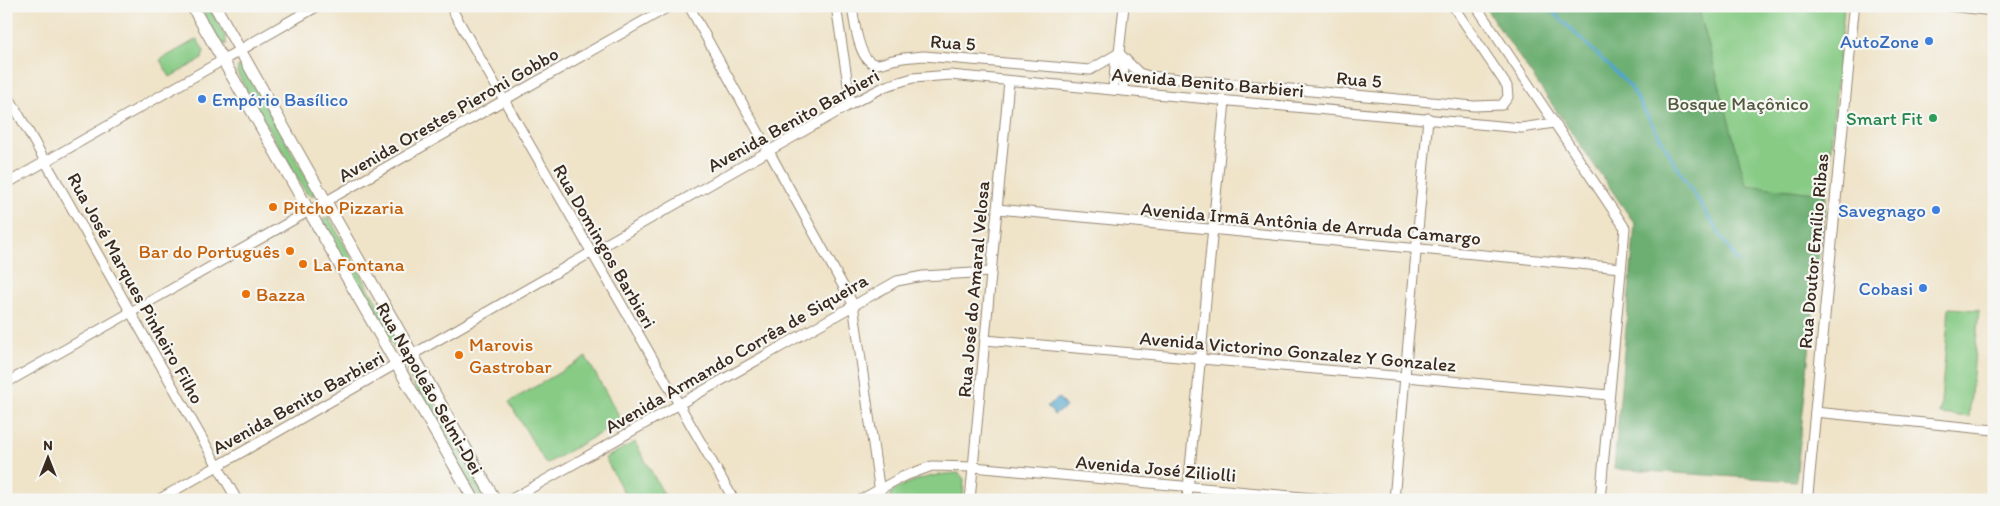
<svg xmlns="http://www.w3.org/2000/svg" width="2000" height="506" font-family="Itim,sans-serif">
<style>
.green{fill:#87cb85;stroke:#617a52}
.forest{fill:#6daf72;stroke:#546c48}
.water{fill:#51a5cd;stroke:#466876}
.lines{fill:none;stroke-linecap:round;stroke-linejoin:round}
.stream{stroke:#51a5cd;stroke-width:3}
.minor-casing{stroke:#958673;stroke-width:11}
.tertiary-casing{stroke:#958673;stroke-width:12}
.secondary-casing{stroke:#958673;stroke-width:13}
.minor{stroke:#fff;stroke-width:9}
.tertiary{stroke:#fff;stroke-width:10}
.secondary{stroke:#fff;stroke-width:11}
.shop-dot{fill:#3f7fe0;stroke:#f6f6f2;stroke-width:2}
.leisure-dot{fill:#2e9e5b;stroke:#f6f6f2;stroke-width:2}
.food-dot{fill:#e8710a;stroke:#f6f6f2;stroke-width:2}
.labels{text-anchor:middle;stroke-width:4.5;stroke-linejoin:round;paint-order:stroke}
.shop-label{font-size:19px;fill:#366cbe;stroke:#f6f6f2;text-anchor:end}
.street-label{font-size:19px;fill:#3b2a1e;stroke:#f6f6f2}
.park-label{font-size:19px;fill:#525a3d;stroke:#f6f6f2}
.leisure-label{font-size:19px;fill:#27864d;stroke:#f6f6f2;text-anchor:end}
.food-label{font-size:19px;fill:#c56008;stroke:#f6f6f2;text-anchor:start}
</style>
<rect width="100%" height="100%" fill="#f6f6f2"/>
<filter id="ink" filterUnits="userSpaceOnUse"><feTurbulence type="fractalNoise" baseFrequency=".02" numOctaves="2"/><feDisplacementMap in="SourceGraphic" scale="10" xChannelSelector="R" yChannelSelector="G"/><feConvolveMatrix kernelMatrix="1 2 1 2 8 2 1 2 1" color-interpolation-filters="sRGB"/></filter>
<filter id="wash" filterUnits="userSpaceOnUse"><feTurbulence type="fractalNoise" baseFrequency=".0096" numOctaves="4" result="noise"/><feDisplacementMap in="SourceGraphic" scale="20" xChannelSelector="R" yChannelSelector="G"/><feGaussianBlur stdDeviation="1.12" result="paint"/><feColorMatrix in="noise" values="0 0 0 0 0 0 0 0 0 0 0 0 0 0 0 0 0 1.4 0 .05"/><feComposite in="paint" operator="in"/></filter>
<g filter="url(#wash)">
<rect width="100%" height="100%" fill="#efe3c8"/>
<g class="green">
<path d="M200,6H208L226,37V45L219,41Z"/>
<path d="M1646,6H1842L1844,10L1822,241L1635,224Z"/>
<path d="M197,39L204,51L202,59L170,77L160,60Z"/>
<path d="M238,66L243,67L315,192V196L306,193L237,73Z"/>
<path d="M326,218L330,219L400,344V349L394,348L323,224V219Z"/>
<path d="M1949,308L1979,310L1969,417L1940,414Z"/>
<path d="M586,357L622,421L546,464L509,402Z"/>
<path d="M409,368L415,369L486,495L485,500H480L407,373Z"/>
<path d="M635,442L667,500H628L605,458Z"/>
<path d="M959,473L964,479L963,500H889L892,491C913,479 935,474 959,473Z"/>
</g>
<path class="forest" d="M1484,6H1698L1746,185L1825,194L1796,481L1614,469L1635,224Z"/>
<path class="water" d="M1059,398L1066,407L1054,415L1047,406Z"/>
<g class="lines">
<path class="stream" d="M1547,6L1630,86L1686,182L1738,262"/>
</g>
</g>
<g filter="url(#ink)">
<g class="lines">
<defs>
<g id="minor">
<path d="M450,6L734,500"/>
<path d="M689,6L853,304L881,500"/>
<path d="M836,6L851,104"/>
<path d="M852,6C854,20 859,65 877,64C882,64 888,61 893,60C903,57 914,57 924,56L1090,70L1119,53L1139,73L1149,76L1474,106L1502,105L1508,97L1507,86L1453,6"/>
<path d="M1476,6L1625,228L1600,500"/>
<path d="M1949,6L1994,11"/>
<path d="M1119,53L1124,6"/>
<path d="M1113,90L1116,55"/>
<path d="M1123,91L1124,58"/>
<path d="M6,92L237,500"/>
<path d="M6,184L223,60"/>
<path d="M997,209L1621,268"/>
<path d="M985,340L1609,395"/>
<path d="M6,383L670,6"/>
<path d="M1815,412L1994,430"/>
<path d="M158,500L851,104L886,86L913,78L950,75L1521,128L1554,123"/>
<path d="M510,500L897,281L923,276L990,272"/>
<path d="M860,500L902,477L932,466L973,467L1336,500"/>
<path d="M970,500L1009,81"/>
<path d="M1187,500L1225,101"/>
<path d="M1394,500L1428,118"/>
</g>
<g id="tertiary">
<path d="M223,60L317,6"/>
<path d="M1807,500L1854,6"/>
</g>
<g id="secondary">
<path d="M192,6L474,500"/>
<path d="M215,6L495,500"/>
</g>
</defs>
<use href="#minor" class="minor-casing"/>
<use href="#tertiary" class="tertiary-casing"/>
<use href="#secondary" class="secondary-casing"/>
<use href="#minor" class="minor"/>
<use href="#tertiary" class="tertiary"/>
<use href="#secondary" class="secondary"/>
</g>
</g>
<g class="shop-dot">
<circle cx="1929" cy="41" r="5"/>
<circle cx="202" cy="99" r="5"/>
<circle cx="1936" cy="210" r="5"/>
<circle cx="1923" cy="288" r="5"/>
</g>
<circle class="leisure-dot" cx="1933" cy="118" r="5"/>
<g class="food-dot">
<circle cx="273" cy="207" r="5"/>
<circle cx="290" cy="251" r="5"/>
<circle cx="303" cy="264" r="5"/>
<circle cx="246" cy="294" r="5"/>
<circle cx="459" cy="355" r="5"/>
</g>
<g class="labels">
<g class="shop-label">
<text x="1919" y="48">AutoZone</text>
<text x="212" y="106" text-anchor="start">Empório Basílico</text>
<text x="1926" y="217">Savegnago</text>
<text x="1913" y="295">Cobasi</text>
</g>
<g class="street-label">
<text transform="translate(953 42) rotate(4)" y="7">Rua 5</text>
<text transform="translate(1359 79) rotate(5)" y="7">Rua 5</text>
<text transform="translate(1208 82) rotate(5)" y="7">Avenida Benito Barbieri</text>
<text transform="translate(448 114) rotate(-30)" y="7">Avenida Orestes Pieroni Gobbo</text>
<text transform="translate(793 120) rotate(-29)" y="7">Avenida Benito Barbieri</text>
<text transform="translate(1311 223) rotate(5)" y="7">Avenida Irmã Antônia de Arruda Camargo</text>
<text transform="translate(605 246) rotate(60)" y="7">Rua Domingos Barbieri</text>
<text transform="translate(1813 251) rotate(-85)" y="7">Rua Doutor Emílio Ribas</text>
<text transform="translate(136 288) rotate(61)" y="7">Rua José Marques Pinheiro Filho</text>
<text transform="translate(973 289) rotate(-85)" y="7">Rua José do Amaral Velosa</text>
<text transform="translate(1298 351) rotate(5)" y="7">Avenida Victorino Gonzalez Y Gonzalez</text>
<text transform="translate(736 353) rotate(-30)" y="7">Avenida Armando Corrêa de Siqueira</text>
<text transform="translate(430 388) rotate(60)" y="7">Rua Napoleão Selmi-Dei</text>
<text transform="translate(298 402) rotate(-29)" y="7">Avenida Benito Barbieri</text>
<text transform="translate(1156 468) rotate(5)" y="7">Avenida José Ziliolli</text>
</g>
<g class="park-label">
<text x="1738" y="110">Bosque Maçônico</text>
</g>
<g class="leisure-label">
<text x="1923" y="125">Smart Fit</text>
</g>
<g class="food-label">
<text x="283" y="214">Pitcho Pizzaria</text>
<text x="280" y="258" text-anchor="end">Bar do Português</text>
<text x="313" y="271">La Fontana</text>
<text x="256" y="301">Bazza</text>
<text x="469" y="351">Marovis<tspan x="469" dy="22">Gastrobar</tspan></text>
</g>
</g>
<rect width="2000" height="506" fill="none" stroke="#f6f6f2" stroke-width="25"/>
<g transform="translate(48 458)" stroke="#f6f6f2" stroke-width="4" paint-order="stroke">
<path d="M0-4L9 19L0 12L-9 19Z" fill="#3b2a1e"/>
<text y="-8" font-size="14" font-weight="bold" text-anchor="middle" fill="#3b2a1e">N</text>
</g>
</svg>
